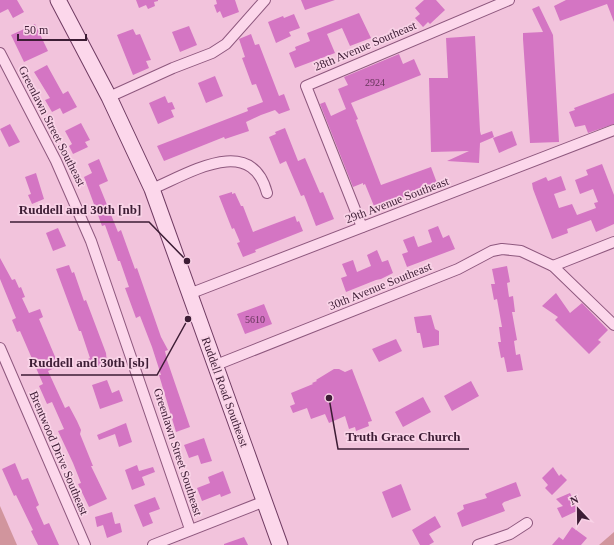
<svg xmlns="http://www.w3.org/2000/svg" width="614" height="545" font-family="Georgia,serif">
<style>
.green{fill:#d1959d}
.building{fill:#d475c3}
.lines{fill:none;stroke-linecap:round;stroke-linejoin:round}
.street-casing{stroke:#8e587e;stroke-width:12}
.secondary-casing{stroke:#703b62;stroke-width:17}
.street{stroke:#fcd7eb;stroke-width:10}
.secondary{stroke:#fcd7eb;stroke-width:15}
.labels{text-anchor:middle;stroke-width:3.5;stroke-linejoin:round;paint-order:stroke}
.number-label{font-size:10px;fill:#633358}
.street-label{font-size:12px;fill:#3d1d35;stroke:#f9d3e7}
.leader{fill:none;stroke:#3d1d35;stroke-width:1.5}
.callout-dot{fill:#3d1d35;stroke:#f9d3e7;stroke-width:1.5}
.callout-label{font-size:13px;text-anchor:middle;font-weight:bold;fill:#3d1d35;stroke:#f9d3e7;stroke-width:3.5;stroke-linejoin:round;paint-order:stroke}
</style>
<rect width="100%" height="100%" fill="#f2c3dc"/>
<g class="green">
<path d="M0,506L17,545H0Z"/>
<path d="M614,532V545H599Z"/>
</g>
<g class="building">
<path d="M0,0H17L24,12L13,18L8,9L0,13Z"/>
<path d="M136,0H158V1L154,2L155,6L148,9L146,5L139,8Z"/>
<path d="M216,0H235L239,12L223,18L220,11L217,13L214,5L217,4Z"/>
<path d="M301,0H335L305,10Z"/>
<path d="M424,0H436L445,10L430,24L428,22L423,27L415,18L420,14L415,8Z"/>
<path d="M566,0H614V22L607,4L560,21L554,6Z"/>
<path d="M539,6L553,35L559,142L530,143L523,39V33L543,32L532,9Z"/>
<path d="M359,13L371,38L350,46L342,28L327,34L335,53L295,68L289,53L296,50L295,47L310,41L307,33Z"/>
<path d="M294,14L300,28L289,32L291,36L276,43L268,22L283,16L284,18Z"/>
<path d="M35,24L48,51L24,62L11,35Z"/>
<path d="M189,26L197,45L180,52L172,32Z"/>
<path d="M133,29L136,35L140,34L151,60L146,61L149,68L133,75L117,35Z"/>
<path d="M251,34L255,45L259,44L279,96L284,94L290,110L279,114L275,110L261,115L246,122L249,131L225,139L224,137L164,161L157,146L248,111L247,108L263,102L256,84L252,85L242,58L245,57L239,39Z"/>
<path d="M475,36L480,131L481,135L492,131L494,137L480,143L479,163L447,161L469,151L431,152L429,78H448L446,38Z"/>
<path d="M399,54L403,64L414,59L421,75L351,103L358,119L356,120L381,185L431,167L437,183L399,199L374,206L365,184L363,185V183L353,187L320,104L325,102L331,116L346,109L338,89L348,85L344,77Z"/>
<path d="M47,65L63,94L68,91L77,107L63,114L60,108L52,112L45,100L50,98L34,72Z"/>
<path d="M215,76L223,96L206,103L198,83Z"/>
<path d="M614,93V124L588,133L585,125L575,127L569,112L575,110L574,108Z"/>
<path d="M165,96L168,103L172,102L175,109L171,110L174,117L158,124L149,103Z"/>
<path d="M81,123L90,140L85,142L88,147L73,154L69,146L72,144L65,131Z"/>
<path d="M10,124L20,142L9,147L0,129Z"/>
<path d="M285,128L298,161L305,158L320,193L323,192L334,219L316,226L304,195L301,196L286,161L280,164L269,137L276,134L275,132Z"/>
<path d="M512,131L517,145L499,153L493,138Z"/>
<path d="M99,159L108,181L99,185L118,232L121,230L135,269L137,268L161,337L168,350L165,351L167,360L190,427L176,432L159,375H161L152,347L140,316L136,318L125,288L129,287L120,261H118L105,225L102,226L84,177L92,173L88,164Z"/>
<path d="M602,164L614,195V224L596,232L591,220L567,229L568,233L552,239L533,189L532,183L546,177L548,181L561,176L566,190L554,194L559,208L572,204L577,215L596,208L594,203L598,202L593,189L580,194L575,180L588,175L586,170Z"/>
<path d="M36,173L44,199L32,204L28,195L31,194L25,177Z"/>
<path d="M232,192V194L235,193L241,206H243L253,232L295,216L297,222L299,221L303,231L255,250L256,252L243,257L237,243L240,242L234,228L232,229L219,196Z"/>
<path d="M438,226L443,238L449,235L455,249L407,267L402,254L408,252L403,240L414,236L418,247L432,242L428,230Z"/>
<path d="M58,228L66,246L53,251L46,233Z"/>
<path d="M377,250L382,262L388,260L393,273L381,279L376,280L346,292L341,278L347,276L342,264L353,260L357,272L371,266L367,255Z"/>
<path d="M0,258L12,280L15,279L19,288L21,287L25,297L22,298L29,313L40,309L43,317L39,319L59,366L48,371L65,408L69,406L77,421L81,430L80,434L93,466H91L107,499L89,507L78,484L81,483L73,463L58,431L64,429L52,402L47,404L39,386L43,384L20,331L17,332L12,320L16,318L0,279Z"/>
<path d="M69,265L72,273L74,272L84,301L86,300L106,353L107,364L95,368H91L88,359L90,358L81,331H79L56,269Z"/>
<path d="M507,266L510,282L507,283L509,297L513,296L515,312H512L517,340L514,341L516,355L520,354L523,370L507,372L504,357L501,358L498,342H501L499,327H502L497,299L494,300L491,284H495L492,269Z"/>
<path d="M556,293L570,313L582,303L608,330L598,340L601,342L589,354L555,320L558,317L542,306Z"/>
<path d="M264,304L272,324L245,334L237,314Z"/>
<path d="M431,315L435,329L439,331V345L423,348L420,333H417L414,317Z"/>
<path d="M396,339L402,351L379,362L372,349Z"/>
<path d="M334,369H339L345,372L352,369L372,421L368,422L369,426L356,431L355,427L349,429L345,416L329,423L325,414L311,419L307,408L293,413L290,406L295,404L291,393L313,384L312,383L317,381L316,380Z"/>
<path d="M107,380L112,393L119,390L123,401L100,409L92,385Z"/>
<path d="M471,381L479,396L452,411L444,396Z"/>
<path d="M423,397L431,412L403,427L395,412Z"/>
<path d="M126,423L132,442L119,447L115,434L99,440L97,435Z"/>
<path d="M204,438L212,461L201,464L198,455L189,458L184,445Z"/>
<path d="M15,463L22,480L28,478L39,505L36,507L44,525L49,523L59,545H38L31,531L33,530L16,495L14,496L2,469Z"/>
<path d="M137,465L139,471L153,467L155,472L142,477L145,485L132,490L125,470Z"/>
<path d="M553,467L559,476L561,474L567,480L552,495L545,488L548,485L542,478Z"/>
<path d="M223,471L231,493L221,497L220,494L202,501L197,488L210,483L208,477Z"/>
<path d="M516,482L521,496L504,502L502,504L505,511L462,527L457,513L464,509L463,505L487,498L485,494Z"/>
<path d="M401,484L411,510L392,518L382,492Z"/>
<path d="M570,493L579,510L562,518L557,508L563,506L556,499Z"/>
<path d="M155,497L160,509L149,513L153,523L143,527L134,505Z"/>
<path d="M112,512L115,524L120,523L122,532L107,538L103,525L97,527L95,517Z"/>
<path d="M435,516L441,527L429,534L434,542L429,545H420L412,530Z"/>
<path d="M572,527L587,538L581,545H552L559,537L563,540Z"/>
<path d="M244,537L248,545H224V544Z"/>
</g>
<g class="lines">
<defs>
<g id="street">
<path d="M0,53L56,161L91,241L190,529"/>
<path d="M109,97L173,68L212,53L226,44L265,0"/>
<path d="M152,189C188,174 251,133 267,193"/>
<path d="M362,227L306,86L509,0"/>
<path d="M553,266L614,242"/>
<path d="M189,294L614,130"/>
<path d="M0,348L85,545"/>
<path d="M216,365L458,269L492,251L502,249L521,251L553,266L614,325"/>
<path d="M153,545L265,501"/>
<path d="M478,545L510,534L527,523"/>
</g>
<path id="secondary" d="M58,0L109,97L152,189L280,545"/>
</defs>
<use href="#street" class="street-casing"/>
<use href="#secondary" class="secondary-casing"/>
<use href="#street" class="street"/>
<use href="#secondary" class="secondary"/>
</g>
<g class="labels">
<g class="number-label">
<text x="375" y="86">2924</text>
<text x="255" y="323">5610</text>
</g>
<g class="street-label">
<text transform="translate(365 46) rotate(-23)" y="4">28th Avenue Southeast</text>
<text transform="translate(52 126) rotate(63)" y="4">Greenlawn Street Southeast</text>
<text transform="translate(397 200) rotate(-21)" y="4">29th Avenue Southeast</text>
<text transform="translate(380 286) rotate(-22)" y="4">30th Avenue Southeast</text>
<text transform="translate(225 392) rotate(70)" y="4">Ruddell Road Southeast</text>
<text transform="translate(178 452) rotate(72)" y="4">Greenlawn Street Southeast</text>
<text transform="translate(59 453) rotate(67)" y="4">Brentwood Drive Southeast</text>
</g>
</g>
<path class="leader" d="M187 261L149 222H10M188 319L157 375H21M329 398L338 449H469"/>
<g class="callout-dot">
<circle cx="187" cy="261" r="4"/>
<circle cx="188" cy="319" r="4"/>
<circle cx="329" cy="398" r="4"/>
</g>
<g class="callout-label">
<text x="80" y="214">Ruddell and 30th [nb]</text>
<text x="89" y="367">Ruddell and 30th [sb]</text>
<text x="403" y="441">Truth Grace Church</text>
</g>
<g transform="translate(578 509) rotate(338)" stroke="#f9d3e7" stroke-width="3" paint-order="stroke">
<path d="M0-3L7 15L0 10L-7 15Z" fill="#3d1d35"/>
<text y="-6" font-size="11" font-weight="bold" text-anchor="middle" fill="#3d1d35">N</text>
</g>
<path d="M18 34v6h68v-6" fill="none" stroke="#3d1d35" stroke-width="2"/>
<text x="24" y="34" font-size="12" fill="#3d1d35" stroke="#f9d3e7" stroke-width="3" paint-order="stroke">50 m</text>
</svg>
